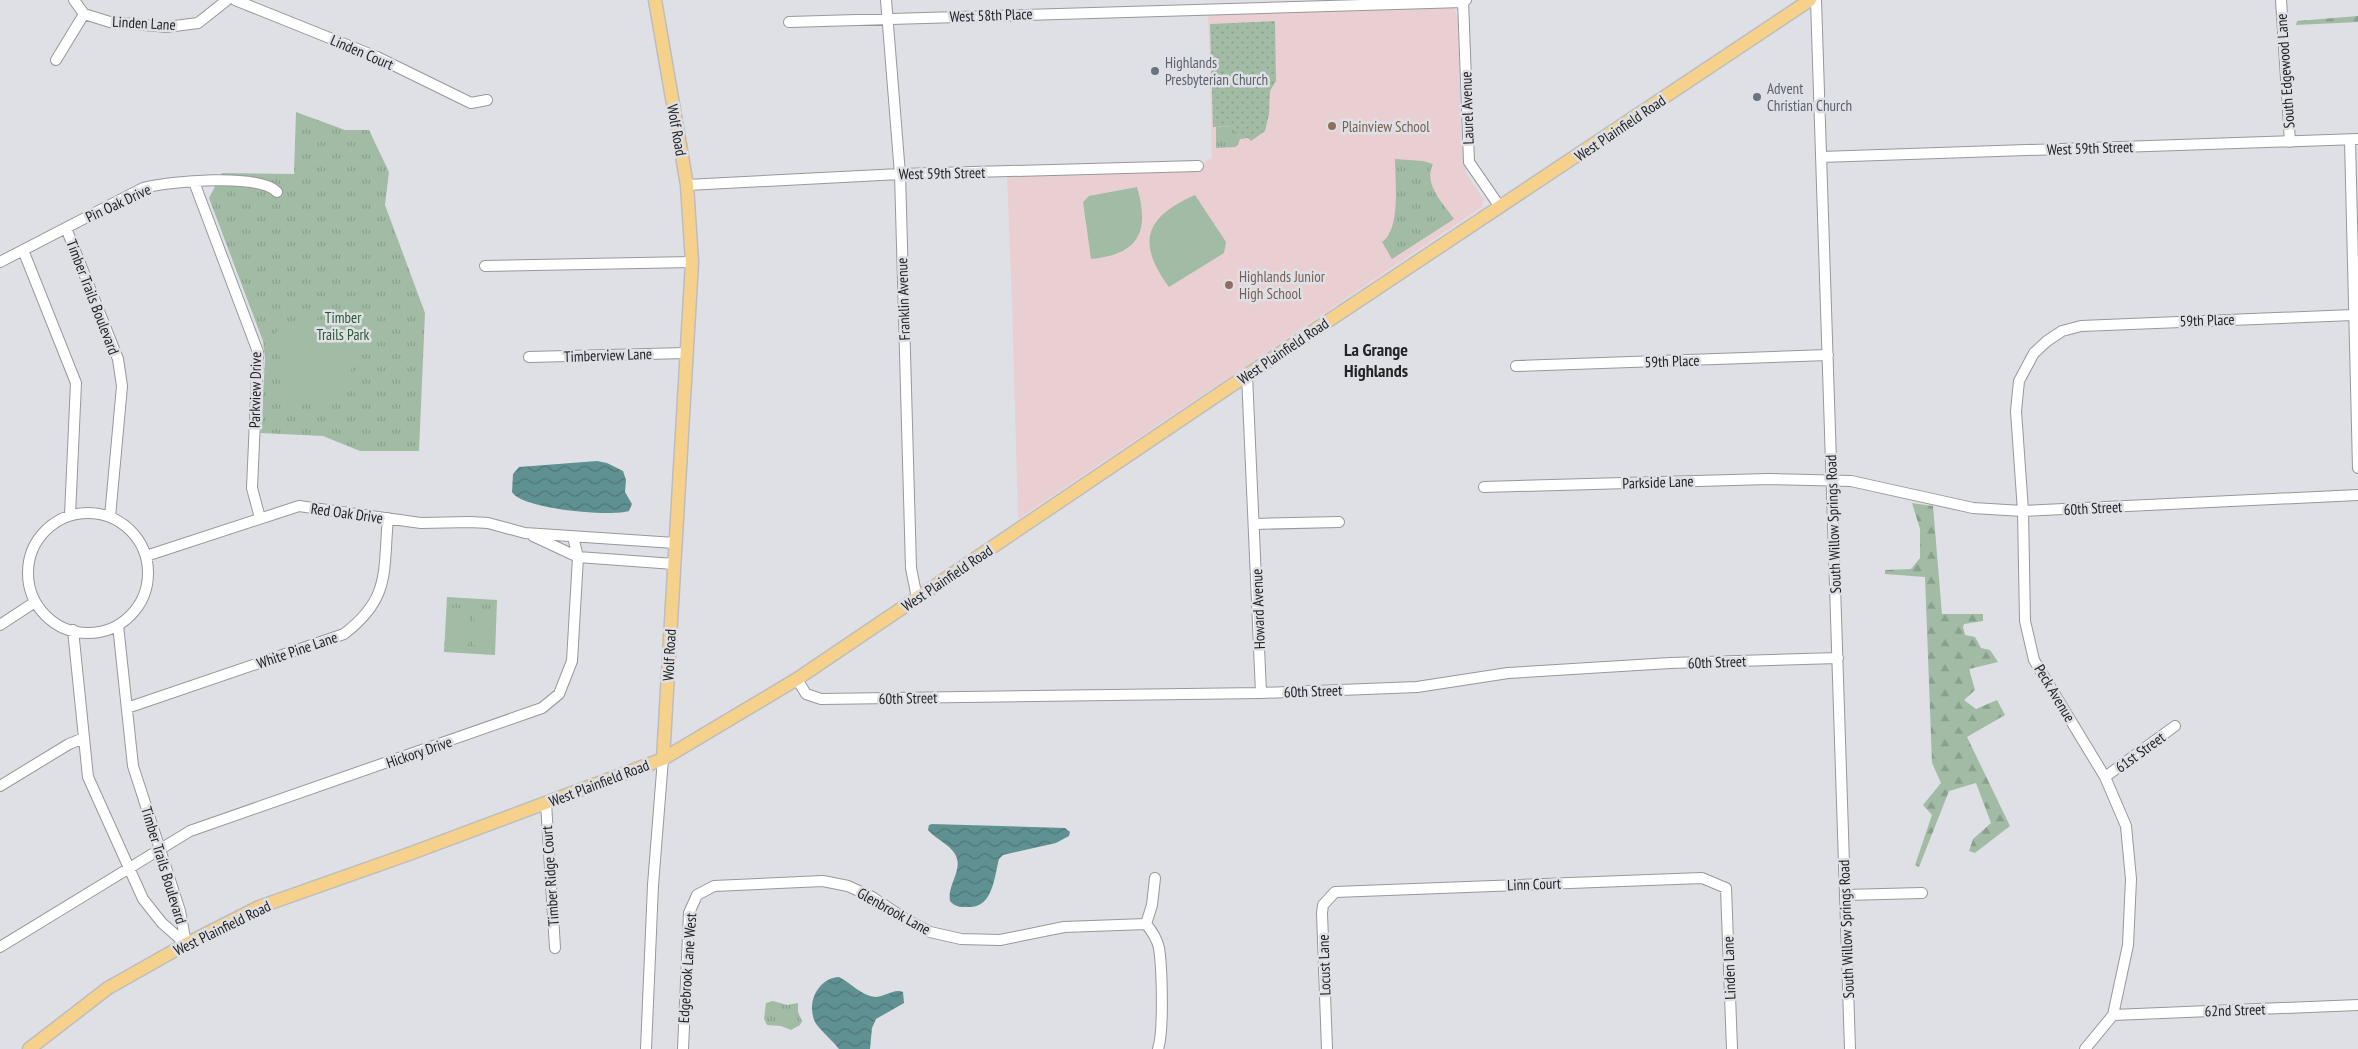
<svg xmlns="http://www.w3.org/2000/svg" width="2358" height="1049" font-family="'PT Sans Narrow',sans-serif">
	<defs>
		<pattern id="grass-dots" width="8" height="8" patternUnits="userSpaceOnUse" patternTransform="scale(1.25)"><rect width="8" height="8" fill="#a1bba5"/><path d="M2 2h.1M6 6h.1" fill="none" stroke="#8aa08e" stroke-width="1.8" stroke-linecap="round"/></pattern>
		<pattern id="forest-firs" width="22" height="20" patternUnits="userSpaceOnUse" patternTransform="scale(1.25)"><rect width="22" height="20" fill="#a1bba5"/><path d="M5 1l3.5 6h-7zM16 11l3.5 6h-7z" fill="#8aa08e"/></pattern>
		<pattern id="park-tufts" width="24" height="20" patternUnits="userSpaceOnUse" patternTransform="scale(1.25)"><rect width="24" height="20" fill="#a1bba5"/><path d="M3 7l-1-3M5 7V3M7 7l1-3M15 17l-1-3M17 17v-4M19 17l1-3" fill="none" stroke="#8aa08e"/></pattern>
		<pattern id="water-waves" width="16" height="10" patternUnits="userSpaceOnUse" patternTransform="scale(1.25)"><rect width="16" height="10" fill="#609192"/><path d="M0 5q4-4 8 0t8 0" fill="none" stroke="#4f7677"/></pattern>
	</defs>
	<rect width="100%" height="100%" fill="#dfe0e5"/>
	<path fill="#eacfd2" d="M1453,6L1458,19L1461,137L1466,173L1484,199L1482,207L1018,519L1012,304L1007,176L1186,171L1212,158L1208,12Z"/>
	<path fill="url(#grass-dots)" d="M1275,21L1276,81L1270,91L1269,114L1265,131L1251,141L1248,138L1240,139L1233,126L1213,127L1210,24Z"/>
	<path fill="url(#forest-firs)" d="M2358,16V22L2296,25L2297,21Z
		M1912,503L1933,506L1942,614H1983V621L1964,624L1963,627L1965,635L1975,637L1981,648L1990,650L1998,662L1969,669L1975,690L1964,700L1976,709L1997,700L2005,715L1967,737L2010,826L1975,853L1969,851L1973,839L1991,823L1976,783L1949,791L1919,867L1915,865L1932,815L1923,805L1941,783L1932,763L1925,577L1885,574V570L1911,569L1920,558V529Z"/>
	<path fill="url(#park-tufts)" d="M296,112L345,130H369L389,172L385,205L425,313L419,451H360L323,436L261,433L265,359L263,341L209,198L222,173L294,174Z
		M1233,126L1240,139L1238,145L1235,147L1216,148V127Z
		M1395,159L1423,161L1433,164C1423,184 1443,203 1454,219L1392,259L1382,242C1401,230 1395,180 1395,159Z
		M447,597L497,600L495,655L444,652Z
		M773,1001L787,1005L798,1003V1012L802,1021L800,1025L791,1030L781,1026L767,1025L764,1019L766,1003Z"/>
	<path fill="#a1bba5" d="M1137,187C1150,232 1139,254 1091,259L1083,202L1089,196Z
		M1195,195L1226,242L1224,253L1169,287C1136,242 1145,217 1195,195Z
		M357,316C362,372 344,399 287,408L276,332L281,324Z
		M453,608L470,609L468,645L451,644Z
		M475,609L492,610L490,646L473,645Z"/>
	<path fill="url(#water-waves)" d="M597,461L607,463L623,471L626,480L625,492L632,504L629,511C611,517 521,509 512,492L513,474L519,467Z
		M932,824L1065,828L1070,832L1069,836L1056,843L1003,855L999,859C994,878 993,908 968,907C960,907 955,907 950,901C947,884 964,870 955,854C949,844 936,839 928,830L929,825Z
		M839,977C851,983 862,996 875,997C885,997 894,988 903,992L904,1003L876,1019L872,1028L870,1049H839C833,1041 818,1028 815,1022C806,1003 818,978 839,977Z"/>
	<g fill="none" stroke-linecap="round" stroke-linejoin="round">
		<defs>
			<path id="minor" d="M74,0L84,14
				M235,0L377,57L471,103L487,100
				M886,0L900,174L911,568L917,598
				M1463,0L1469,162L1500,207
				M1816,0L1850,1049
				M2281,0L2290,142
				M84,14L110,22L167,27L198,23L227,0
				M789,22L1463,2L1466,0
				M56,60L84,14
				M2350,140L2358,468
				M1821,157L2358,139
				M194,182L258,352L252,488L260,518
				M687,185L900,174L1198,166
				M66,228L118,359L122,386L110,517
				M23,250L76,383L70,515
				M0,262L143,188C170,181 258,173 277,192
				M485,266L692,262
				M529,357L686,353
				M1516,366L1828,355
				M1247,375L1261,693
				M1484,487L1768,479L1851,481L1973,508L2023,511L2358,495
				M28 573a60 60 0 1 1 120 0a60 60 0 1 1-120 0Z
				M1254,524L1339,522
				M533,536L578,557L674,564
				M146,556L299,506L421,523L470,522L488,523L525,533L675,543
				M0,625L35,602
				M118,625L133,766L180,911L186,944
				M73,630L88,777L143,899L162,923L186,944
				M797,679L806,694L821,699L1261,693L1417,687L1508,673L1670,663L1838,658
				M127,708L344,634C391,598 383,572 388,518
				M2105,777L2175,726
				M0,786L69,744L84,738
				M546,803L555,948
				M1845,895L1922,893
				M1146,924C1152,931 1157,939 1159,948C1162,968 1164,1031 1158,1049
				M1146,924L1152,905L1155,878
				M0,947L190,831L542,708L559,694L572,661L578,557L573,537
				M2113,1015L2358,1005
				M646,1049L653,885L663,759
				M683,1049L689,913L697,895L714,886L823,881L848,886L872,897L907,920L930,932L961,939L1000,940L1064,927L1146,924
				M1327,1049L1322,913L1323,905L1335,892L1702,878L1726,888L1732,1049
				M2085,1049L2113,1015L2128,945L2131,879L2126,826L2105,777L2034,660L2025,621L2023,511L2016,411L2019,381L2034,353L2047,341L2062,331L2081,326L2353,315"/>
			<path id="major" d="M655,0L687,185L692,262L663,759
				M29,1049L108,988L186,944L259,907L409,854L663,759L797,679L1247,375L1810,0"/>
		</defs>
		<use href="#minor" stroke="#97989c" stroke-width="12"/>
		<use href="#major" stroke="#bdbdbe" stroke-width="15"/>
		<use href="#minor" stroke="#fff" stroke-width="10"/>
		<use href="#major" stroke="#f5d18c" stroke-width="12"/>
	</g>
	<g fill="#6b7280" stroke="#dfe0e5" stroke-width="2">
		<circle cx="1155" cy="71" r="5"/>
		<circle cx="1757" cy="97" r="5"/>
	</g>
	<g fill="#8d6e63" stroke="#dfe0e5" stroke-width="2">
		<circle cx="1332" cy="126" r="5"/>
		<circle cx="1229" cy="285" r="5"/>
	</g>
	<g text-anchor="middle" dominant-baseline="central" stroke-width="5" stroke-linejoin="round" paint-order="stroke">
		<g font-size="15" fill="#232325" stroke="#dfe0e5">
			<text transform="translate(991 15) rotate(-2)">West 58th Place</text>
			<text transform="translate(144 23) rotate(3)">Linden Lane</text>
			<text transform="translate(362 52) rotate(23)">Linden Court</text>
			<text transform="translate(2285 71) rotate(-94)">South Edgewood Lane</text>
			<text transform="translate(1467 108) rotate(-92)">Laurel Avenue</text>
			<text transform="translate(1620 128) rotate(-34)">West Plainfield Road</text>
			<text transform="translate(677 130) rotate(80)">Wolf Road</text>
			<text transform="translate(2090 148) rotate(-2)">West 59th Street</text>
			<text transform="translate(942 173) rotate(-1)">West 59th Street</text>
			<text transform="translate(118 203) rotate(-25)">Pin Oak Drive</text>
			<text transform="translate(93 297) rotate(69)">Timber Trails Boulevard</text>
			<text transform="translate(903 299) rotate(-92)">Franklin Avenue</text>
			<text transform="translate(2207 320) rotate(-2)">59th Place</text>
			<text transform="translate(1283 351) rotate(-34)">West Plainfield Road</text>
			<text transform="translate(608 355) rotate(-2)">Timberview Lane</text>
			<text transform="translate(1672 361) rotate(-2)">59th Place</text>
			<text transform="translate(255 390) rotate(-89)">Parkview Drive</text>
			<text transform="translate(1658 482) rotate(-2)">Parkside Lane</text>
			<text transform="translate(2093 508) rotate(-3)">60th Street</text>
			<text transform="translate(347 513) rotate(8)">Red Oak Drive</text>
			<text transform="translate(1833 524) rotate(-92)">South Willow Springs Road</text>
			<text transform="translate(947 578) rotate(-34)">West Plainfield Road</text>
			<text transform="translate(1258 609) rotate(-92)">Howard Avenue</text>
			<text transform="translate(297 650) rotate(-19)">White Pine Lane</text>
			<text transform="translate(669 655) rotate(-87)">Wolf Road</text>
			<text transform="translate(1717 662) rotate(-2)">60th Street</text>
			<text transform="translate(1313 691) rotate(-2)">60th Street</text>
			<text transform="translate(2055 693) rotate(59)">Peck Avenue</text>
			<text transform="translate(908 698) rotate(-1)">60th Street</text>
			<text transform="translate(419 752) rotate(-19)">Hickory Drive</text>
			<text transform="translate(2140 752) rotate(-36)">61st Street</text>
			<text transform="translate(599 783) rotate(-21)">West Plainfield Road</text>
			<text transform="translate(164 865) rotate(73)">Timber Trails Boulevard</text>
			<text transform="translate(550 876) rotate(-94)">Timber Ridge Court</text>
			<text transform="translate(1534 884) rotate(-2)">Linn Court</text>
			<text transform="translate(894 911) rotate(29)">Glenbrook Lane</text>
			<text transform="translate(222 928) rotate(-26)">West Plainfield Road</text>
			<text transform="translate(1846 929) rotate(-92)">South Willow Springs Road</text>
			<text transform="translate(1324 965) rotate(-92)">Locust Lane</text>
			<text transform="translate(687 968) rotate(-86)">Edgebrook Lane West</text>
			<text transform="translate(1729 968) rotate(-92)">Linden Lane</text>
			<text transform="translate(2235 1010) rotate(-2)">62nd Street</text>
		</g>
		<g font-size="15" fill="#5b616d" stroke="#dfe0e5" text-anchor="start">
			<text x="1165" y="62">Highlands<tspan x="1165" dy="17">Presbyterian Church</tspan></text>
			<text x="1767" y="88">Advent<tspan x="1767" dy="17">Christian Church</tspan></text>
		</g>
		<g font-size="15" fill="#785e54" stroke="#dfe0e5" text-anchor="start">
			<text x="1342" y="126">Plainview School</text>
			<text x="1239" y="276">Highlands Junior<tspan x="1239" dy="17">High School</tspan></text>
		</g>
		<g font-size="15" fill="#275934" stroke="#dfe0e5">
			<text x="343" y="317">Timber<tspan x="343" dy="17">Trails Park</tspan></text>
		</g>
		<g font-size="18" font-weight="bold" fill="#232325" stroke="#dfe0e5">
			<text x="1376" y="349">La Grange<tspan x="1376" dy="21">Highlands</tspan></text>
		</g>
	</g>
</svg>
